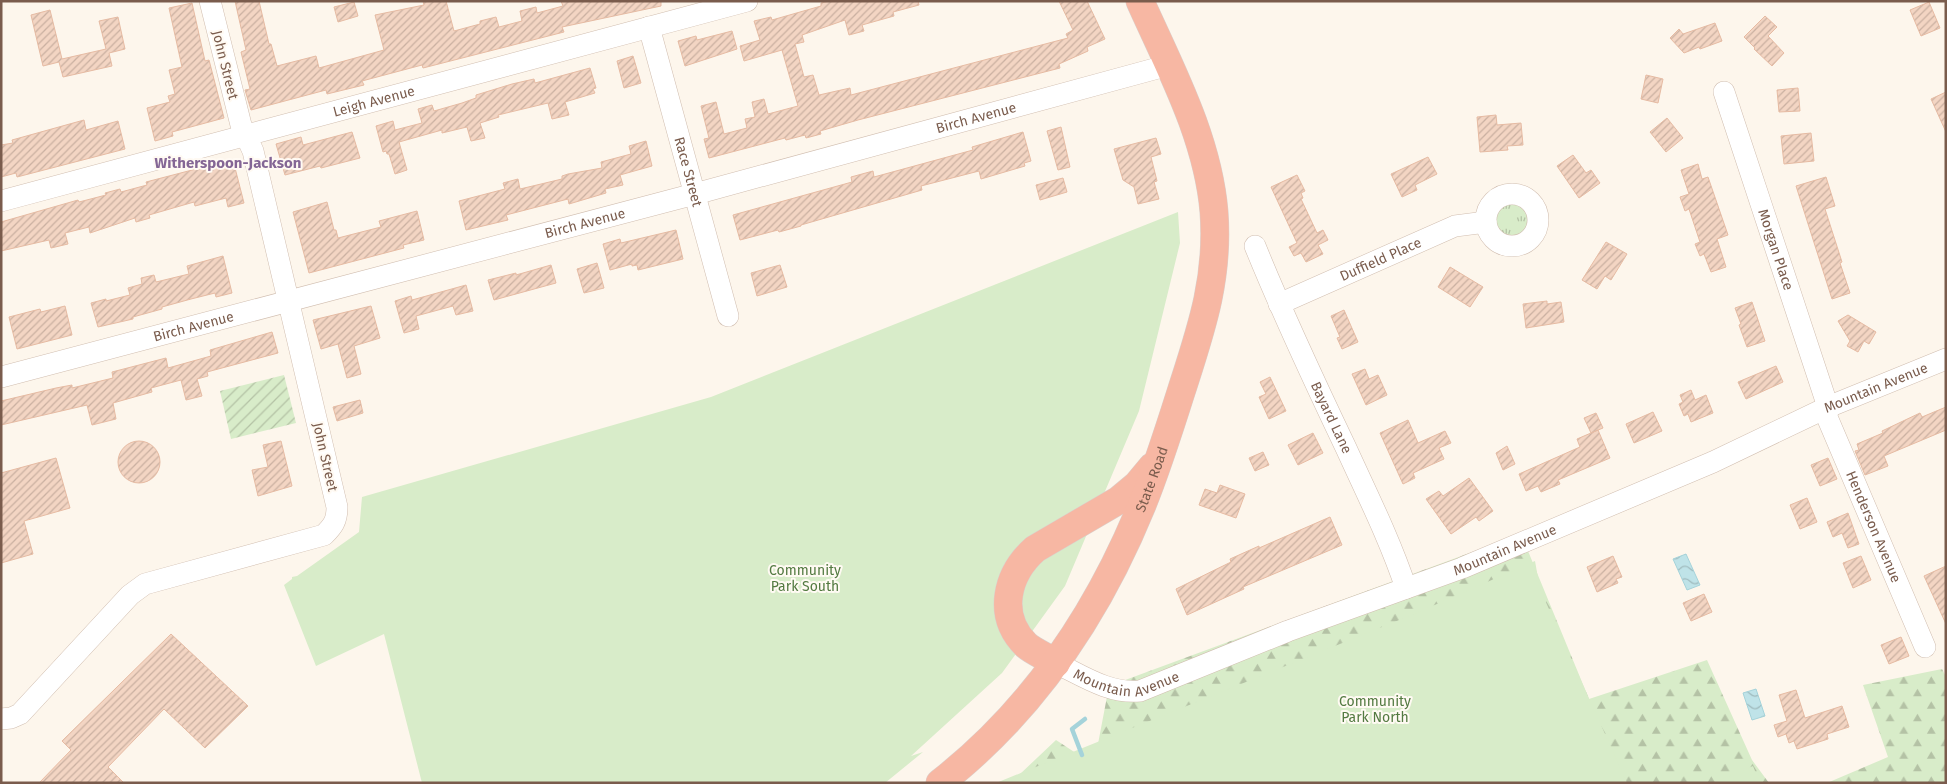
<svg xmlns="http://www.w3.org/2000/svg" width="1947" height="784" font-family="'Fira Sans',sans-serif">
	<defs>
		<pattern id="grass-tufts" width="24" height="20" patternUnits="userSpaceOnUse" patternTransform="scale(1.25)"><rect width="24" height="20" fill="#d8ecc9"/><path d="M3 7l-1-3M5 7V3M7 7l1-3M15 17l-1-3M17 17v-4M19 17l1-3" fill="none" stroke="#b4c2a5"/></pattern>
		<pattern id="forest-firs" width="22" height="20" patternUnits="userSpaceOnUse" patternTransform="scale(1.25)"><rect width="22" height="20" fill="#d8ecc9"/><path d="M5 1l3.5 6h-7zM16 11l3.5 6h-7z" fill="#b4c2a5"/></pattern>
		<pattern id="garden-furrows" width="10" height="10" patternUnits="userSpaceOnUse" patternTransform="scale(1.25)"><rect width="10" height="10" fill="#d8ecc9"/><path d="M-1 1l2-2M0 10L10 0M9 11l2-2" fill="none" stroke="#b4c2a5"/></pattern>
		<pattern id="water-waves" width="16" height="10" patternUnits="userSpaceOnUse" patternTransform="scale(1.25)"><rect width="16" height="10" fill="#bfe3e8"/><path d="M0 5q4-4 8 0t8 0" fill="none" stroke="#a0bbbe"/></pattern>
		<pattern id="building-hatch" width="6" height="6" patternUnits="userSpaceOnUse" patternTransform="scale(1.25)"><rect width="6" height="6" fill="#f3d5c3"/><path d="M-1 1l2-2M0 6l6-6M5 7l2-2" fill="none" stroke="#cab0a1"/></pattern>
	</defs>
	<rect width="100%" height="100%" fill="#fdf6ec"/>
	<path fill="url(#grass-tufts)" d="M1496 220a17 17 0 1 1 34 0a17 17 0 1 1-34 0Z"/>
	<path fill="url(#forest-firs)" d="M1521,534L1589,699L1707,660L1752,760L1769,783H1020L1019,775L1056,740L1094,765L1109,686Z
		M1942,669L1946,677V783H1827L1888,757L1863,685Z"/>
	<path fill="#d8ecc9" d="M1178,212L1180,243L1139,411L1065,586L1002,673L911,756L923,752L885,783H422L384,634L316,666L284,585L292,579V577L297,576L359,532L362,497L711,397Z
		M1535,561L1540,589L1627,783H996L1414,614Z
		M1753,766L1760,783H1713Z"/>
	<path fill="url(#garden-furrows)" d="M284,375L296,423L231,439L220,391Z"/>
	<path fill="url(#water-waves)" stroke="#a5d3da" d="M1686,554L1700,585L1687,590L1673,559Z
		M1756,689L1765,716L1752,720L1743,693Z"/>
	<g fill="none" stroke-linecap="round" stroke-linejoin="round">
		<path stroke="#a5d3da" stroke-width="4.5" d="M1082,755L1072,729L1085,719"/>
	</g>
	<path fill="url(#building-hatch)" stroke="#e6bba3" d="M235,1H259L269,44H271L277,66L316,56L319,68L384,50L375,15L424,5L423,1H446L454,31L480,24V21L496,17L499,27L522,21L520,11L536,7L537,13L563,6L561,1H661V6L562,27L564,32L423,68L422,65L362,81L364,85L327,94L326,90L251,110L245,90L250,89L241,52L246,50Z
		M829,1H918L919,5L893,12L894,16L862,25L864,31L849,35L845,20L802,35L804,42L795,44L804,77L813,75L819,95L850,88L851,95L1068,38L1066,34L1073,30L1059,1H1087L1105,39L1087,47L1088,51L1059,64L1060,68L858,120L820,131L821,134L806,138L805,135L786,140L785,138L709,158L704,139L709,138L701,106L716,102L724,134L747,128L745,119L755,117L752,102L764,99L768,114L798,106L782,50L744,61L740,46L760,40L754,21L771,17L772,20L821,6V3Z
		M354,2L358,16L338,22L334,7Z
		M1929,2L1940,28L1921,36L1910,10Z
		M192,3L205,61L209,60L224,118L172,132L173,136L155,141L147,108L170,102L168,96L175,94L169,70L182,67L169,8Z
		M50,10L62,59L106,49L99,21L118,17L125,49L109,53L112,66L63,77L59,62L43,66L31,15Z
		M1765,16L1777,27L1768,36L1784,53L1772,66L1754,49L1755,48L1744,37Z
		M1715,23L1722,41L1700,49L1699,47L1684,53L1670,38L1679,29L1683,34Z
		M732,31L737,49L685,66L678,41L696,36L697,40Z
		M633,56L641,83L624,88L617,61Z
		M590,68L596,88L593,89L595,93L565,102L569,115L552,119L548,103L498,115L499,117L480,123L485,138L471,141L467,127L442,133V130L399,142L407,170L395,174L389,154H387L386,151L383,152L376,126L393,121L395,130L422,123L418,109L432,105L434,111L462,103L476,98V95L512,84L534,79L535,83Z
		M1646,75L1663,79L1658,103L1641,99Z
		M1798,88L1800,111L1779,112L1777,90Z
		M1946,92V132L1931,99Z
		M1496,115L1497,125L1521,123L1523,145L1507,146L1508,150L1480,152L1477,117Z
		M1667,118L1683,138L1666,152L1650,132Z
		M84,120L86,130L118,121L125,149L17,177L16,173L1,177V145L13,143L12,140Z
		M1061,127L1070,167L1058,170L1047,131Z
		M352,132L360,158L321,168L320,166L285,175L276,144L301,137L303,145Z
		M1023,132L1031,161L1024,163L1025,166L981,179L979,171L921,186L922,190L801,225V226L779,232L778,230L740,240L733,215L852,182L851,177L873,171L874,177L973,150L972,147Z
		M1811,133L1814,161L1784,164L1781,136Z
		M1156,138L1161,154L1151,157L1157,181L1154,182L1159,199L1138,204L1134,187L1123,180L1114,149Z
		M646,141L652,166L620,175L623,185L605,189L606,193L569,204L568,199L506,215L508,220L466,230L459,201L505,189L503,183L518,179L520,189L562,179V176L568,174L602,168L601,162L631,154L629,146Z
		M1573,155L1586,173L1591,170L1600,183L1579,198L1557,166Z
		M1428,157L1437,174L1415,185L1417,190L1402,197L1391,174Z
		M219,163L221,168L234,164L244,203L228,207L226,198L195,206L194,202L149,215L150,218L136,222L135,218L90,233L89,227L65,233L68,244L51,248L49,240L1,251V222L78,200L79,202L106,195L105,193L120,189L121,192L147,185L146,182Z
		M1698,164L1702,179L1708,177L1728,235L1717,239L1726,267L1711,272L1704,254L1700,256L1695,244L1700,242L1689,209L1685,211L1680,197L1689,194L1681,170Z
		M1297,175L1305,191L1301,193L1303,198L1301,199L1317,233L1323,230L1328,240L1318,245L1323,254L1306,262L1301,253L1294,256L1289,247L1297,243L1271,187Z
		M1826,177L1835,206L1825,209L1842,262L1840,263L1850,293L1832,299L1796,186Z
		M1063,178L1067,192L1040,200L1036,185Z
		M327,202L334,230H336L338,238L381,227L379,221L417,211L424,240L403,245L404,248L309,273L293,212Z
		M676,230L683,259L638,270L637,265L632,266V264L610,270L603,244L620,239L621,243Z
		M1606,242L1627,254L1611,280L1605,276L1597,289L1582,280Z
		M223,256L232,293L216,297L215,293L191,299L162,307V309L133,317V319L98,327L91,303L106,299V301L130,295L128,288L142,284L141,278L154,275L156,282L189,274L187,266Z
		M597,263L604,288L584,293L577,269Z
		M551,265L556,283L494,300L488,280L516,273V275Z
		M780,265L787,287L757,296L751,273Z
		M1450,267L1483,287L1470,307L1438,287Z
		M466,285L473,311L456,315L453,306L416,316L419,329L404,333L395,301L411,296L412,300Z
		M1547,301V304L1561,302L1564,322L1526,328L1523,304Z
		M1752,302L1765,341L1747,347L1739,325L1741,324L1735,308Z
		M65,306L72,335L17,349L9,317L40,309L41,312Z
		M371,306L380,338L354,346L361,374L347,378L338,344L321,349L313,320Z
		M1344,310L1358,342L1342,349L1337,338L1340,337L1331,316Z
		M1848,315L1876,332L1869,344L1864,341L1858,352L1847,346L1850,341L1838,321Z
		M272,332L278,353L207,372L208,376L197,379L202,396L186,400L181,380L151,388L152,392L113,403L116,419L92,425L87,405L1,425V401L56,388L72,385V388L113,378L112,372L166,358L168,368L211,356L210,350Z
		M1776,366L1783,382L1746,399L1738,382Z
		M1365,369L1369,379L1378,375L1387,395L1366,405L1352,374Z
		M1270,377L1286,411L1269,419L1259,397L1266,394L1260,382Z
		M1691,390L1695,400L1706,395L1713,413L1691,422L1688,414L1684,416L1679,404L1683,402L1680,395Z
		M360,400L363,413L337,421L333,407Z
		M1946,407V430L1884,456L1888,466L1865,475L1855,451L1859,450L1857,444L1883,433L1882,431L1920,413L1922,417Z
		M1653,412L1662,431L1634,443L1626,424Z
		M1596,413L1603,428L1591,433L1584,418Z
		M1408,420L1418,443L1445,431L1451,443L1439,448L1444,459L1413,473L1415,478L1403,484L1380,433Z
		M1598,430L1610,458L1558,480L1560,484L1541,492L1538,486L1526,491L1519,474L1580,447L1577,439Z
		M1313,433L1323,453L1298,465L1288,445Z
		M118 462a21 21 0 1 1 42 0a21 21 0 1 1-42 0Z
		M281,441L292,486L258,496L252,470L268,467L263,445Z
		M1507,446L1515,464L1503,470L1496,453Z
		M1263,452L1269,465L1255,471L1249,458Z
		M56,458L70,508L24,521L33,554L1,563V473Z
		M1828,458L1837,479L1820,486L1811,465Z
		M1469,478L1493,511L1479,521L1476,517L1451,534L1426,499L1439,491L1443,496Z
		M1220,485L1245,494L1236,518L1199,505L1205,489L1217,493Z
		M1807,498L1817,522L1800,529L1790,505Z
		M1848,513L1859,544L1848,548L1842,533L1833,537L1827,522Z
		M1330,517L1342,545L1243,587L1244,589L1187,615L1176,589L1231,562L1230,559L1259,546V548Z
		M1613,556L1622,577L1616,579L1618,583L1597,592L1587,567Z
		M1861,556L1871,580L1853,588L1843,563Z
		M1946,566V624L1924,576Z
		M1704,594L1712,612L1691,621L1683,603Z
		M171,634L248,706L205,748L164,709L108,767L124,783H39L71,750L62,741Z
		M1901,637L1909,656L1889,664L1881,645Z
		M1796,690L1805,718L1842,706L1849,727L1827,734L1828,739L1797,749L1794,741L1789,743L1786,734L1778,737L1774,725L1787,721L1779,695Z"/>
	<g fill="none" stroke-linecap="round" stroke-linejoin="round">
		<defs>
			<g id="minor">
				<path id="s1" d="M649,27L728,316"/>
				<path id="s2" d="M1724,92L1828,407L1827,417L1925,647"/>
				<circle cx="1512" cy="220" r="26"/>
				<path id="s3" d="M1,201L747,1"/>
				<path id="s4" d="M1255,246C1283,315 1314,381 1346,448C1367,494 1390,540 1406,588"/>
				<path id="s5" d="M1279,304L1455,226L1486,222"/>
				<path id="s6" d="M1,377L706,191L1169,65"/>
				<path id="s7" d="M1056,663C1083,676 1109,694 1140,691L1288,631L1462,568L1713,462L1828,407L1946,359"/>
				<path d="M1,719L11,718L20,714L130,595L145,584L324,535C333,526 337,521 337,507L253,151L241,125L210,1"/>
			</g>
			<g id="highway">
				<path d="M1056,663C1047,657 1034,652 1026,645C996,615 1007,574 1035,549L1119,500L1137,485L1152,467"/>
				<path id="s8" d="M940,783C1032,711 1098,613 1142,505C1157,468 1169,430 1181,392C1201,330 1219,279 1214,212C1208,138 1170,68 1140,1"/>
			</g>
		</defs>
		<use href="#minor" stroke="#d1beb0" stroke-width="22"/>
		<use href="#highway" stroke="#dad1cd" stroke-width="29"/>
		<use href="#minor" stroke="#fff" stroke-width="21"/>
		<use href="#highway" stroke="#f7b7a3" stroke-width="28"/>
	</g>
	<g text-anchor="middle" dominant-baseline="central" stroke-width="4" stroke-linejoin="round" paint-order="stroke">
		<g font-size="14" fill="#7a5c4d" stroke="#fffaf3">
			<text transform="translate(225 65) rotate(76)">John Street</text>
			<text stroke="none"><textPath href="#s3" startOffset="386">Leigh Avenue</textPath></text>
			<text stroke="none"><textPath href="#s6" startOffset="1009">Birch Avenue</textPath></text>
			<text stroke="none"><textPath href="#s1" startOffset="150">Race Street</textPath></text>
			<text stroke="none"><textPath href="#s6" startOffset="604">Birch Avenue</textPath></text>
			<text stroke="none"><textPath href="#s2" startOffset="166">Morgan Place</textPath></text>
			<text stroke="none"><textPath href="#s5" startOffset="111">Duffield Place</textPath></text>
			<text stroke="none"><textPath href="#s6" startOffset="199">Birch Avenue</textPath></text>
			<text stroke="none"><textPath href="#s7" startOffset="886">Mountain Avenue</textPath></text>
			<text stroke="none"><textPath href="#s4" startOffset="188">Bayard Lane</textPath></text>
			<text transform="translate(325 457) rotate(77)">John Street</text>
			<text stroke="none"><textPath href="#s8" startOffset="375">State Road</textPath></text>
			<text stroke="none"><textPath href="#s2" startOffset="461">Henderson Avenue</textPath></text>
			<text stroke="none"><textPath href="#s7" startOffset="481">Mountain Avenue</textPath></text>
			<text stroke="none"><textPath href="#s7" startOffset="76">Mountain Avenue</textPath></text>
		</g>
		<g font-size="14" fill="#537a41" stroke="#fffaf3">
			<text x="805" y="570">Community<tspan x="805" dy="16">Park South</tspan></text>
			<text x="1375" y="701">Community<tspan x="1375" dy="16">Park North</tspan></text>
		</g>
		<g font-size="15" font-weight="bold" fill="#846695" stroke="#fffaf3">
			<text x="228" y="163">Witherspoon-Jackson</text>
		</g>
	</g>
	<rect width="1947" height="784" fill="none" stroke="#7a5c4d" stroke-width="5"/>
</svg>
